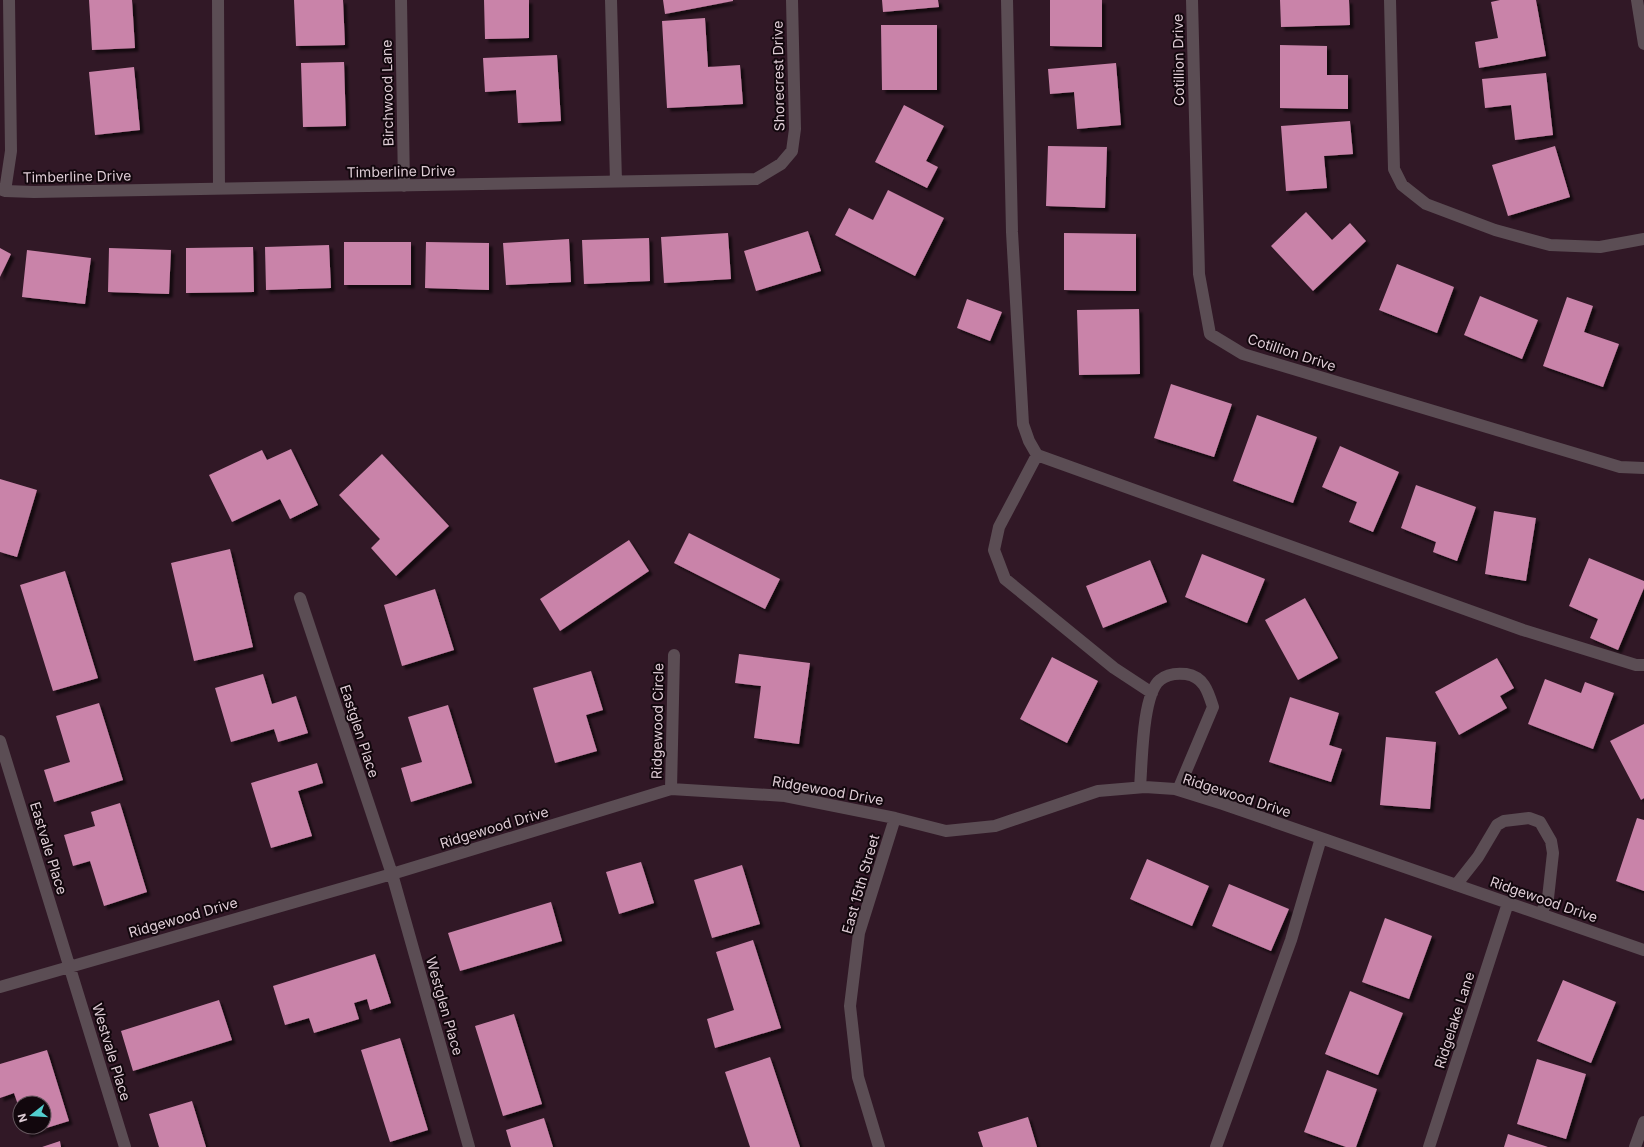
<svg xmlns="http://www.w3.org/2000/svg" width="1644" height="1147" font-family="Inter,sans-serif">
	<defs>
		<filter id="shadow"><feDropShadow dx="3.5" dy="3.5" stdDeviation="1" flood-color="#0009"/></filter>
	</defs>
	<rect width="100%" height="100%" fill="#311826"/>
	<path fill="#c983a9" filter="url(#shadow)" d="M89,0H132L135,48L92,50Z
		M294,0H343L345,45L296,46Z
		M484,0H529V38L485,39Z
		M663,0H733V1L665,14Z
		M882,0H938L939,7L883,12Z
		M1050,0H1102V47L1050,46Z
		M1280,0H1349L1350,25L1281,27Z
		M1500,0H1536L1546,56L1479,68L1475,42L1498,38L1491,2Z
		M705,18L708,67L740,65L743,104L667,108L662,21Z
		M881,25H937V90H882Z
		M1280,45L1327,46V75H1348V109L1280,108Z
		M557,55L561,121L518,123L516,90L485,92L483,58Z
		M344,62L346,126L303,127L301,63Z
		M1116,63L1121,125L1077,129L1074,92L1050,94L1048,69Z
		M134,67L140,130L95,135L89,72Z
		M1546,73L1553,135L1515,140L1511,105L1485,108L1482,79Z
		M904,105L944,126L926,161L938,167L927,188L875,162Z
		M1350,121L1353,154L1324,156L1327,188L1286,191L1281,126Z
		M1048,146L1107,147L1105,208L1046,206Z
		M1555,146L1570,197L1508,216L1492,165Z
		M888,190L944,218L915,276L835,235L849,208L873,220Z
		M1306,212L1332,240L1350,223L1366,241L1313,291L1271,246Z
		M808,231L821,271L756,291L744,251Z
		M728,233L731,279L664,283L661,237Z
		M1064,233L1136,234V291L1064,290Z
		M649,238L650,281L584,284L582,240Z
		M569,239L571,282L506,285L503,243Z
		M344,242H411V285H344Z
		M426,242L489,243V290L425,288Z
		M329,245L331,288L266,290L265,247Z
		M253,247L254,292L186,293V248Z
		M0,248L11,254L0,277Z
		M109,248L171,250L169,294L108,292Z
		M27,250L91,258L85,304L22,297Z
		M1397,264L1454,287L1437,333L1379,310Z
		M1480,296L1538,320L1522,359L1464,335Z
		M1567,297L1593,306L1584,332L1619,344L1603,387L1543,366Z
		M967,299L1002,312L990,341L957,328Z
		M1139,309L1140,374L1079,375L1077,310Z
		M1171,384L1232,404L1214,457L1154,438Z
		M1257,415L1317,437L1293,503L1233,481Z
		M1340,446L1399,472L1373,532L1349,522L1357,502L1322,487Z
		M291,449L318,505L290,519L280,499L232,522L209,475L262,450L267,460Z
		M382,454L449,526L396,576L371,548L380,539L339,495Z
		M0,479L37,490L17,557L0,552Z
		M1416,485L1476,507L1457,561L1433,552L1436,542L1401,528Z
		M1494,511L1536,518L1526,581L1485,574Z
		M689,533L780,579L765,609L674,563Z
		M629,540L649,571L560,631L540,599Z
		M230,549L253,647L194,661L171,563Z
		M1202,554L1265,579L1247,623L1185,597Z
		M1589,558L1644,581V588L1618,650L1590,638L1598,619L1569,606Z
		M1150,560L1167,602L1103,628L1086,586Z
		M65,571L98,678L53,691L20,585Z
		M435,589L454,650L402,666L384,605Z
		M1305,598L1338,658L1298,680L1265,620Z
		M739,654L810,663L799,744L754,738L761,686L735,683Z
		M1052,657L1098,681L1067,743L1020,719Z
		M1497,658L1514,688L1500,696L1507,708L1459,735L1435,692Z
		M591,671L603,710L586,715L597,751L555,763L533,688Z
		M263,674L272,704L296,696L308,733L278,742L274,729L231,742L215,688Z
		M1545,679L1581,693L1585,682L1614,693L1593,749L1528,724Z
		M1290,697L1339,713L1329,745L1342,749L1331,782L1269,762Z
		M99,703L123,780L54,802L44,770L70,762L56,716Z
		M448,705L472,783L411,802L401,768L422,762L408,717Z
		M1644,724V798L1641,800L1610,741Z
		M1386,737L1436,742L1430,809L1380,805Z
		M317,763L323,783L298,791L312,836L271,848L251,783Z
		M120,803L147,892L104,906L90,861L73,866L64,835L95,826L91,812Z
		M1637,818L1644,820V891L1616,881Z
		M1147,859L1209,886L1192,926L1130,899Z
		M641,862L654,903L619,914L606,872Z
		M742,865L760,924L712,938L694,880Z
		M1229,884L1289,909L1271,951L1212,926Z
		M551,902L562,941L460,971L448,933Z
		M1385,918L1432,936L1409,999L1362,982Z
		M753,940L781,1028L715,1048L707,1019L734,1010L716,952Z
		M375,954L391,1003L370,1010L367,999L354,1003L359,1019L314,1033L309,1018L285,1025L273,986Z
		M1563,980L1616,1002L1591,1063L1537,1041Z
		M1350,991L1403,1013L1378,1075L1325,1054Z
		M219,1000L232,1040L133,1071L121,1031Z
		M514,1014L542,1104L503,1116L475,1026Z
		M400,1038L428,1130L390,1142L361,1050Z
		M47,1050L69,1121L27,1134L25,1127H44V1103H20V1111L14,1093L0,1098V1064Z
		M770,1057L800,1147H750L725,1072Z
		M1537,1059L1586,1074L1566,1139L1517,1124Z
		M1327,1070L1377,1089L1356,1147H1346L1304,1132Z
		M192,1101L206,1147H159L149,1114Z
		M1028,1117L1037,1147H983L978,1132Z
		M544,1118L553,1147H511L506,1130Z
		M1508,1134L1548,1147H1504Z
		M60,1141L61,1147H42Z"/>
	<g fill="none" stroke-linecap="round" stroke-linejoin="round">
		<path stroke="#5b4d54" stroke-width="12" d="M218,0L219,189
			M401,0L404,186
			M611,0L616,181
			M1007,0L1012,232L1023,424L1029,441L1037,455L1523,630L1636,665H1644
			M1192,0L1199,274L1210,334L1243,354L1620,467L1644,468
			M1390,0L1394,169L1402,185L1426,204L1495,230L1550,245L1600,247L1644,239
			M1637,0L1644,44
			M0,189L5,191L34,192L756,179L781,164L792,151L795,129L792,0
			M5,191L11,151L9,0
			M1037,455L999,527L994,550L1005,579L1114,668L1152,693
			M300,598L392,874L469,1147
			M0,741L125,1147
			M1140,787C1142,765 1142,694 1160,680C1167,674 1177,673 1186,674C1204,677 1208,691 1213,707L1178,790
			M671,789L674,655
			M1456,885L1478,857L1497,825L1504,821L1529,818L1540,822L1551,841L1553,853L1548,898L1541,914
			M0,987L392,874L671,789L785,796L895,818L946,831L995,826L1098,791L1145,787L1175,789L1223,804L1644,950
			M879,1147L858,1077L850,1006L859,933L895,818
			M1216,1147L1291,940L1321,838
			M1429,1147L1508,903
			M1635,1147L1644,1122"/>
	</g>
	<g text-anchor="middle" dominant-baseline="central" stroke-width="4" stroke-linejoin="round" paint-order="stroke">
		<g font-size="14" fill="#deccd5" stroke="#12070d">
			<text transform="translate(1178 60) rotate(-91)">Cotillion Drive</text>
			<text transform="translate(778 76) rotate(-91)">Shorecrest Drive</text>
			<text transform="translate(387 93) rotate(-91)">Birchwood Lane</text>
			<text transform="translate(401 171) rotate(-1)">Timberline Drive</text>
			<text transform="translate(77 176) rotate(-1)">Timberline Drive</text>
			<text transform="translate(1292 352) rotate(18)">Cotillion Drive</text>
			<text transform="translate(657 721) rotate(-89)">Ridgewood Circle</text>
			<text transform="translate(360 731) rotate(72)">Eastglen Place</text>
			<text transform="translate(828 790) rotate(10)">Ridgewood Drive</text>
			<text transform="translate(1237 795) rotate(18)">Ridgewood Drive</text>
			<text transform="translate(494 827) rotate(-17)">Ridgewood Drive</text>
			<text transform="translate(49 848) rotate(73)">Eastvale Place</text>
			<text transform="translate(860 884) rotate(-74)">East 15th Street</text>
			<text transform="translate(1544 899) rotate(19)">Ridgewood Drive</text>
			<text transform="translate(183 917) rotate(-16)">Ridgewood Drive</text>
			<text transform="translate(445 1006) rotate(74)">Westglen Place</text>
			<text transform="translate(1454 1020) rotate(-72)">Ridgelake Lane</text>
			<text transform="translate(112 1052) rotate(73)">Westvale Place</text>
		</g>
	</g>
	<g transform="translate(32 1115) rotate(253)"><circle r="19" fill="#12070d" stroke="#64565d"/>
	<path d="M0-3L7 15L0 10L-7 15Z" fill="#52cdce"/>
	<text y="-6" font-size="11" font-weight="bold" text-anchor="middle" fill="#deccd5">N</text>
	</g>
</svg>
